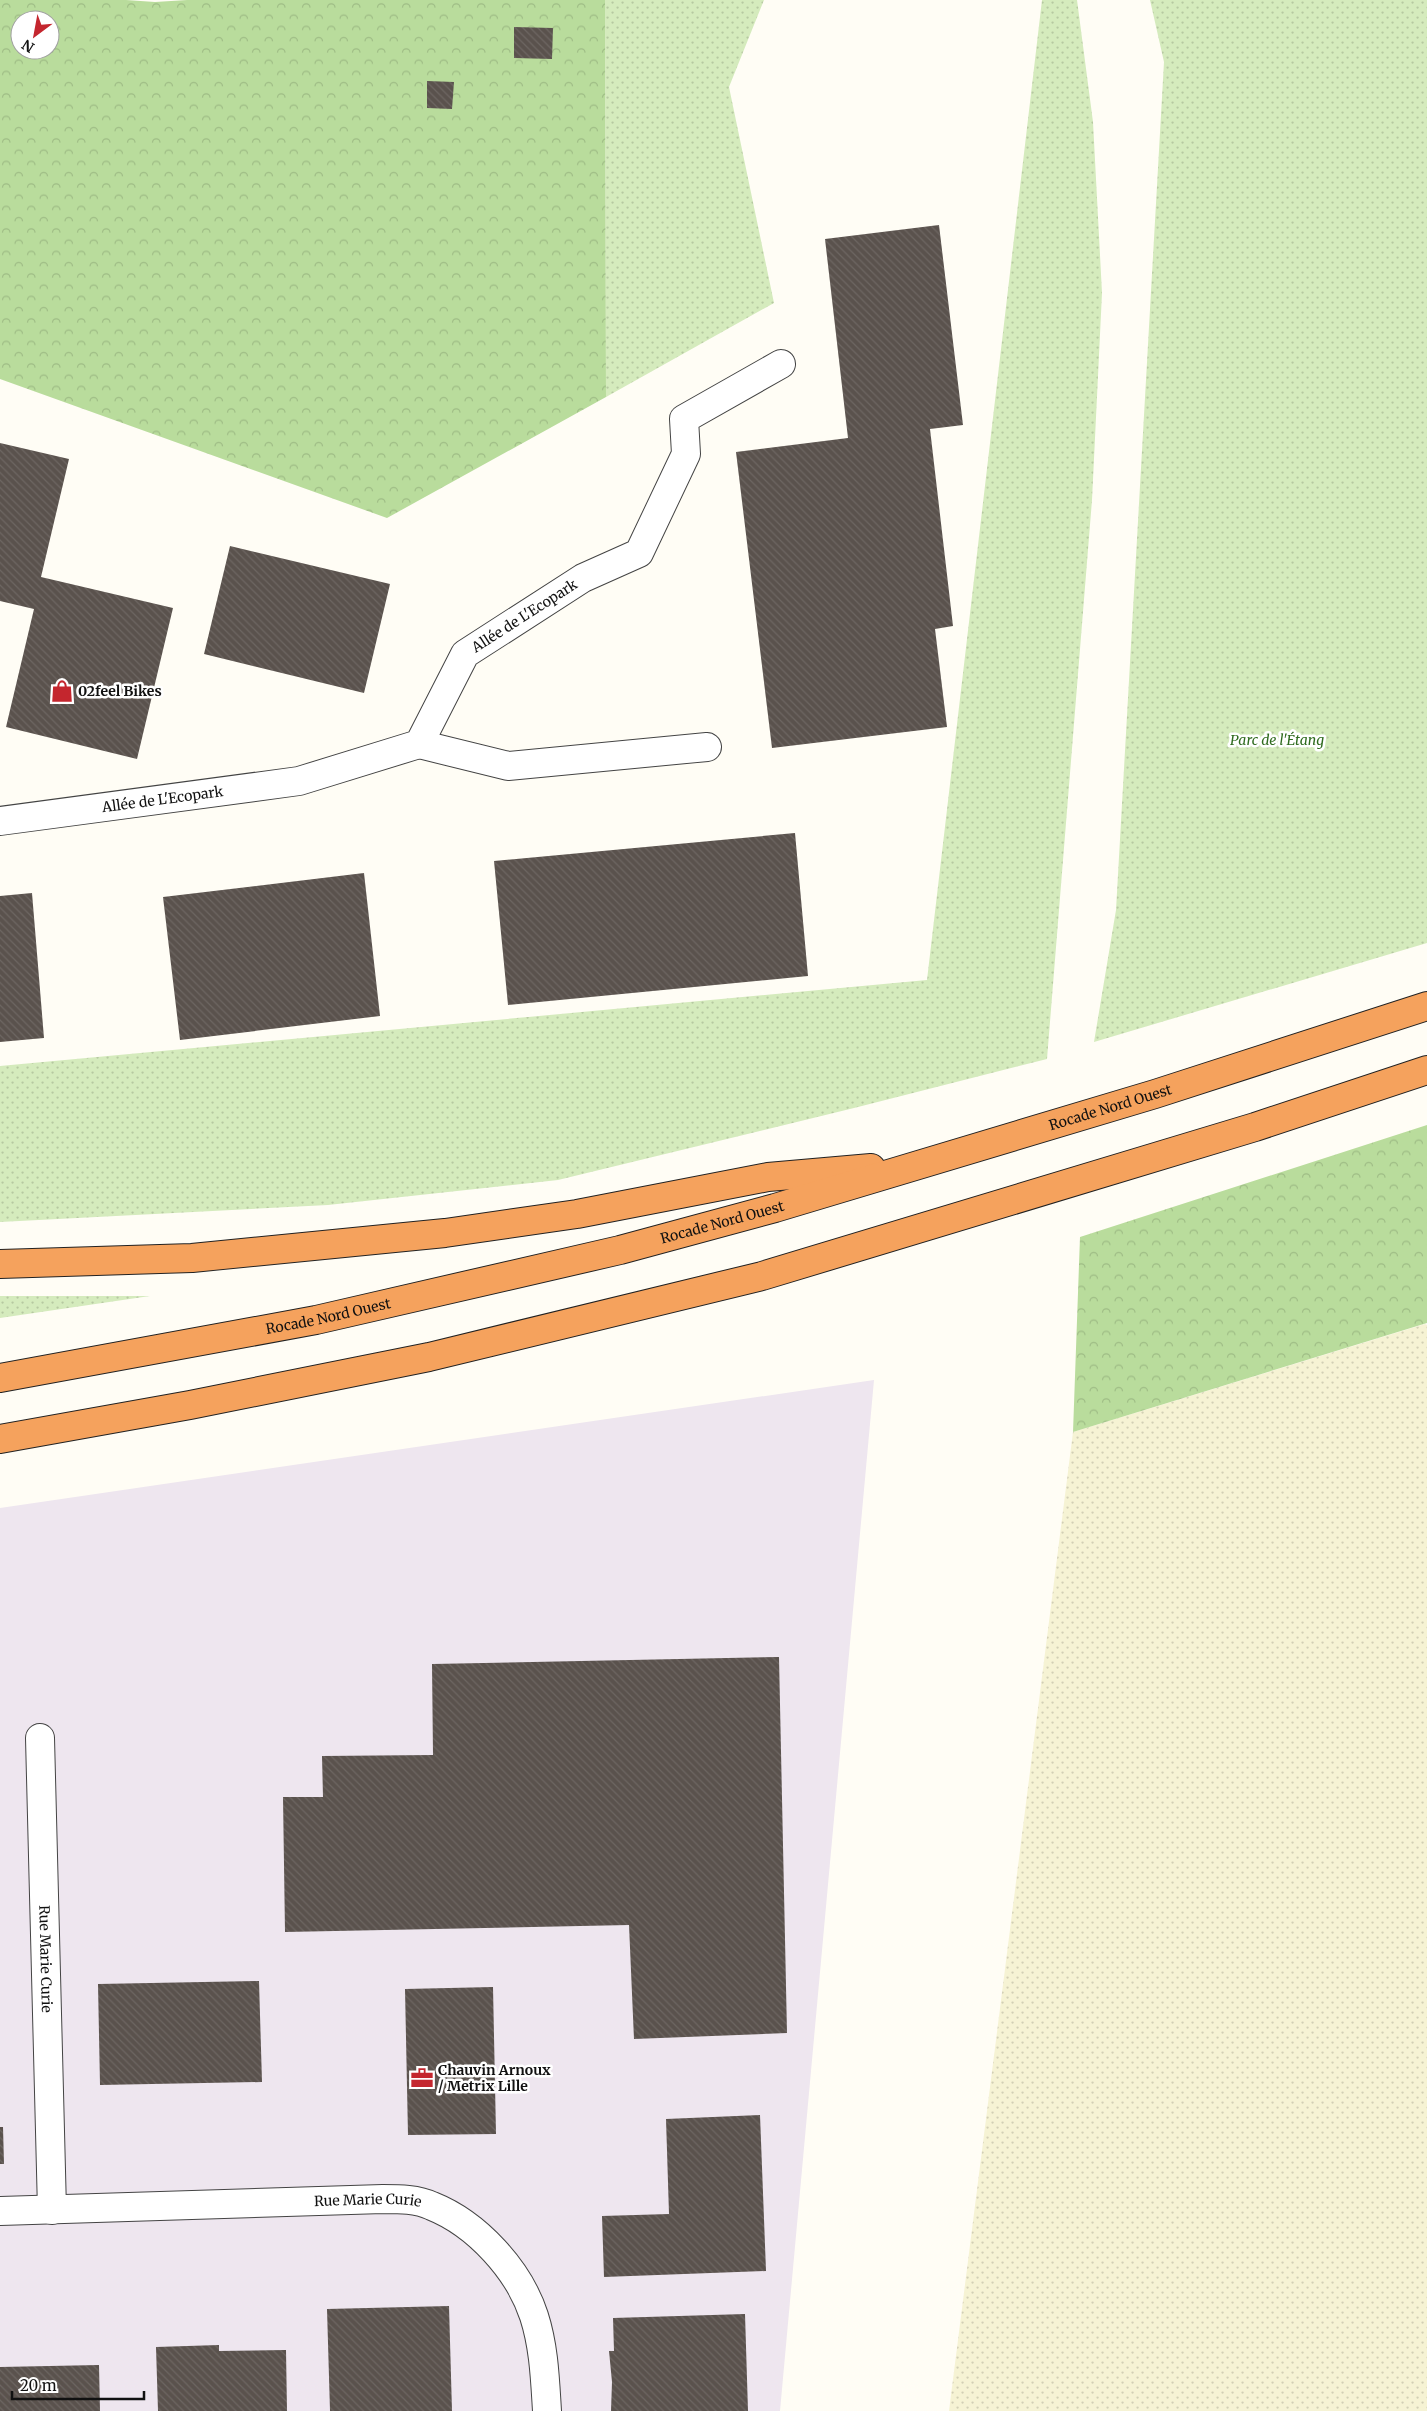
<svg xmlns="http://www.w3.org/2000/svg" width="1427" height="2411" font-family="Merriweather,serif">
	<defs>
		<pattern id="farmland-dots" width="8" height="8" patternUnits="userSpaceOnUse" patternTransform="scale(1.25)"><rect width="8" height="8" fill="#f6f3d4"/><path d="M2 2h.1M6 6h.1" fill="none" stroke="#d2cfb5" stroke-width="1.8" stroke-linecap="round"/></pattern>
		<pattern id="green-dots" width="8" height="8" patternUnits="userSpaceOnUse" patternTransform="scale(1.25)"><rect width="8" height="8" fill="#d5ebbd"/><path d="M2 2h.1M6 6h.1" fill="none" stroke="#b6c8a1" stroke-width="1.8" stroke-linecap="round"/></pattern>
		<pattern id="forest-crowns" width="20" height="18" patternUnits="userSpaceOnUse" patternTransform="scale(1.25)"><rect width="20" height="18" fill="#b9dc9c"/><path d="M2 6a3 3 0 1 1 6 0M12 15a3 3 0 1 1 6 0" fill="none" stroke="#9ebc85"/></pattern>
		<pattern id="building-back-hatch" width="6" height="6" patternUnits="userSpaceOnUse" patternTransform="scale(1.25)"><rect width="6" height="6" fill="#5a524d"/><path d="M-1 5l2 2M0 0l6 6M5-1l2 2" fill="none" stroke="#6d6662"/></pattern>
	</defs>
	<rect width="100%" height="100%" fill="#fffdf5"/>
	<path fill="#eee6ef" d="M874,1380L780,2411H0V1508Z"/>
	<path fill="url(#farmland-dots)" d="M1425,1324L1427,1325V2411H949L1073,1432Z"/>
	<path fill="url(#green-dots)" d="M605,0H764L729,87L774,303L606,397Z
		M1042,0H1077L1093,122L1102,293L1092,500L1047,1059L854,1108L558,1180L328,1205L0,1222V1066L927,980Z
		M1150,0H1427V943L1094,1042L1116,910L1164,62Z
		M0,1296H150L0,1318Z"/>
	<path fill="url(#forest-crowns)" fill-rule="evenodd" d="M0,0H126L155,2L187,0H605L606,397L387,518L0,379ZM20,20H50V50H20Z
		M1427,1125V1323L1073,1432L1080,1237Z"/>
	<path fill="url(#building-back-hatch)" d="M514,27L553,28L552,59L514,58Z
		M427,81L454,82L452,109L427,108Z
		M939,225L963,425L930,429L953,626L935,629L947,727L772,748L736,452L848,438L825,239Z
		M0,443L69,459L41,577L173,608L137,759L6,727L34,609L0,601Z
		M230,546L390,584L364,693L204,654Z
		M795,833L808,976L508,1005L494,861Z
		M364,873L380,1016L180,1040L163,897Z
		M32,893L44,1038L0,1042V896Z
		M779,1657L787,2033L634,2039L629,1925L285,1932L283,1797H323L322,1756L433,1755L432,1664Z
		M259,1981L262,2082L100,2085L98,1984Z
		M493,1987L496,2134L408,2135L405,1989Z
		M760,2115L766,2271L604,2277L602,2216L669,2214L666,2119Z
		M0,2127H3L4,2164H0Z
		M449,2306L452,2411H330L327,2309Z
		M745,2314L748,2411H611L612,2382L609,2351H614L613,2318Z
		M219,2345V2351L286,2350L287,2411H158L156,2347Z
		M99,2365L100,2411H0V2367Z"/>
	<g fill="none" stroke-linecap="round" stroke-linejoin="round">
		<defs>
			<g id="minor">
				<path d="M419,744L508,766L707,747"/>
				<path id="s1" d="M0,821L299,781L419,744L465,654L583,578L639,553L686,454L684,419L781,364"/>
				<path id="s2" d="M40,1738L52,2210"/>
				<path id="s3" d="M0,2211L383,2199C400,2199 417,2199 432,2206C477,2224 519,2270 534,2316C544,2347 545,2379 547,2411"/>
			</g>
			<g id="highway">
				<path d="M0,1264L192,1258L445,1233L577,1214L768,1177L871,1168"/>
				<path id="s4" d="M0,1378L316,1320L620,1250L775,1208L1155,1094L1427,1006"/>
				<path d="M0,1439L190,1405L429,1357L762,1276L1255,1127L1427,1070"/>
			</g>
		</defs>
		<use href="#minor" stroke="#444" stroke-width="30"/>
		<use href="#highway" stroke="#222" stroke-width="30"/>
		<use href="#minor" stroke="#fff" stroke-width="28"/>
		<use href="#highway" stroke="#f5a25d" stroke-width="28"/>
	</g>
	<defs>
		<symbol id="shop-bare" viewBox="-9 -9 18 18"><path d="M-5-2.5h2.3a2.7 3.5 0 0 1 5.4 0H5L5.5 6h-11ZM-1.5-2.5h3a1.5 2.3 0 0 0-3 0Z" fill="#c4262e" stroke="#fff" stroke-width="2.5" paint-order="stroke"/></symbol>
		<symbol id="office-bare" viewBox="-9 -9 18 18"><path d="M-6-3h4V-5.5h4V-3h4V5H-6ZM-1-4.5V-3h2v-1.5ZM-6 0V1H6V0Z" fill="#c4262e" stroke="#fff" stroke-width="2.5" paint-order="stroke"/></symbol>
	</defs>
	<g fill-rule="evenodd">
		<use href="#shop-bare" x="46" y="675" width="32" height="32"/>
		<use href="#office-bare" x="406" y="2062" width="32" height="32"/>
	</g>
	<g text-anchor="middle" dominant-baseline="central" stroke-width="5" stroke-linejoin="round" paint-order="stroke">
		<g font-size="14" fill="#111" stroke="#fff">
			<text stroke="none"><textPath href="#s1" startOffset="599">Allée de L'Ecopark</textPath></text>
			<text stroke="none"><textPath href="#s1" startOffset="164">Allée de L'Ecopark</textPath></text>
			<text stroke="none"><textPath href="#s4" startOffset="1144">Rocade Nord Ouest</textPath></text>
			<text stroke="none"><textPath href="#s4" startOffset="739">Rocade Nord Ouest</textPath></text>
			<text stroke="none"><textPath href="#s4" startOffset="334">Rocade Nord Ouest</textPath></text>
			<text stroke="none"><textPath href="#s2" startOffset="221">Rue Marie Curie</textPath></text>
			<text stroke="none"><textPath href="#s3" startOffset="368">Rue Marie Curie</textPath></text>
		</g>
		<g font-size="14" font-weight="bold" fill="#111" stroke="#fff" text-anchor="start">
			<text x="78" y="691">02feel Bikes</text>
			<text x="438" y="2070">Chauvin Arnoux<tspan x="438" dy="16">/ Metrix Lille</tspan></text>
		</g>
		<g font-size="14" font-style="italic" fill="#2f6b1f" stroke="#fff">
			<text x="1277" y="740">Parc de l'Étang</text>
		</g>
	</g>
	<g transform="translate(35 35) rotate(212)"><circle r="24" fill="#ffffff" stroke="#a0a0a0"/>
	<path d="M0-4L9 19L0 12L-9 19Z" fill="#c4262e"/>
	<text y="-8" font-size="14" font-weight="bold" text-anchor="middle" fill="#111111">N</text>
	</g>
	<path d="M12 2391v8h132v-8" fill="none" stroke="#111111" stroke-width="2.5"/>
	<text x="20" y="2391" font-size="15" fill="#111111" stroke="#ffffff" stroke-width="4" paint-order="stroke">20 m</text>
</svg>
